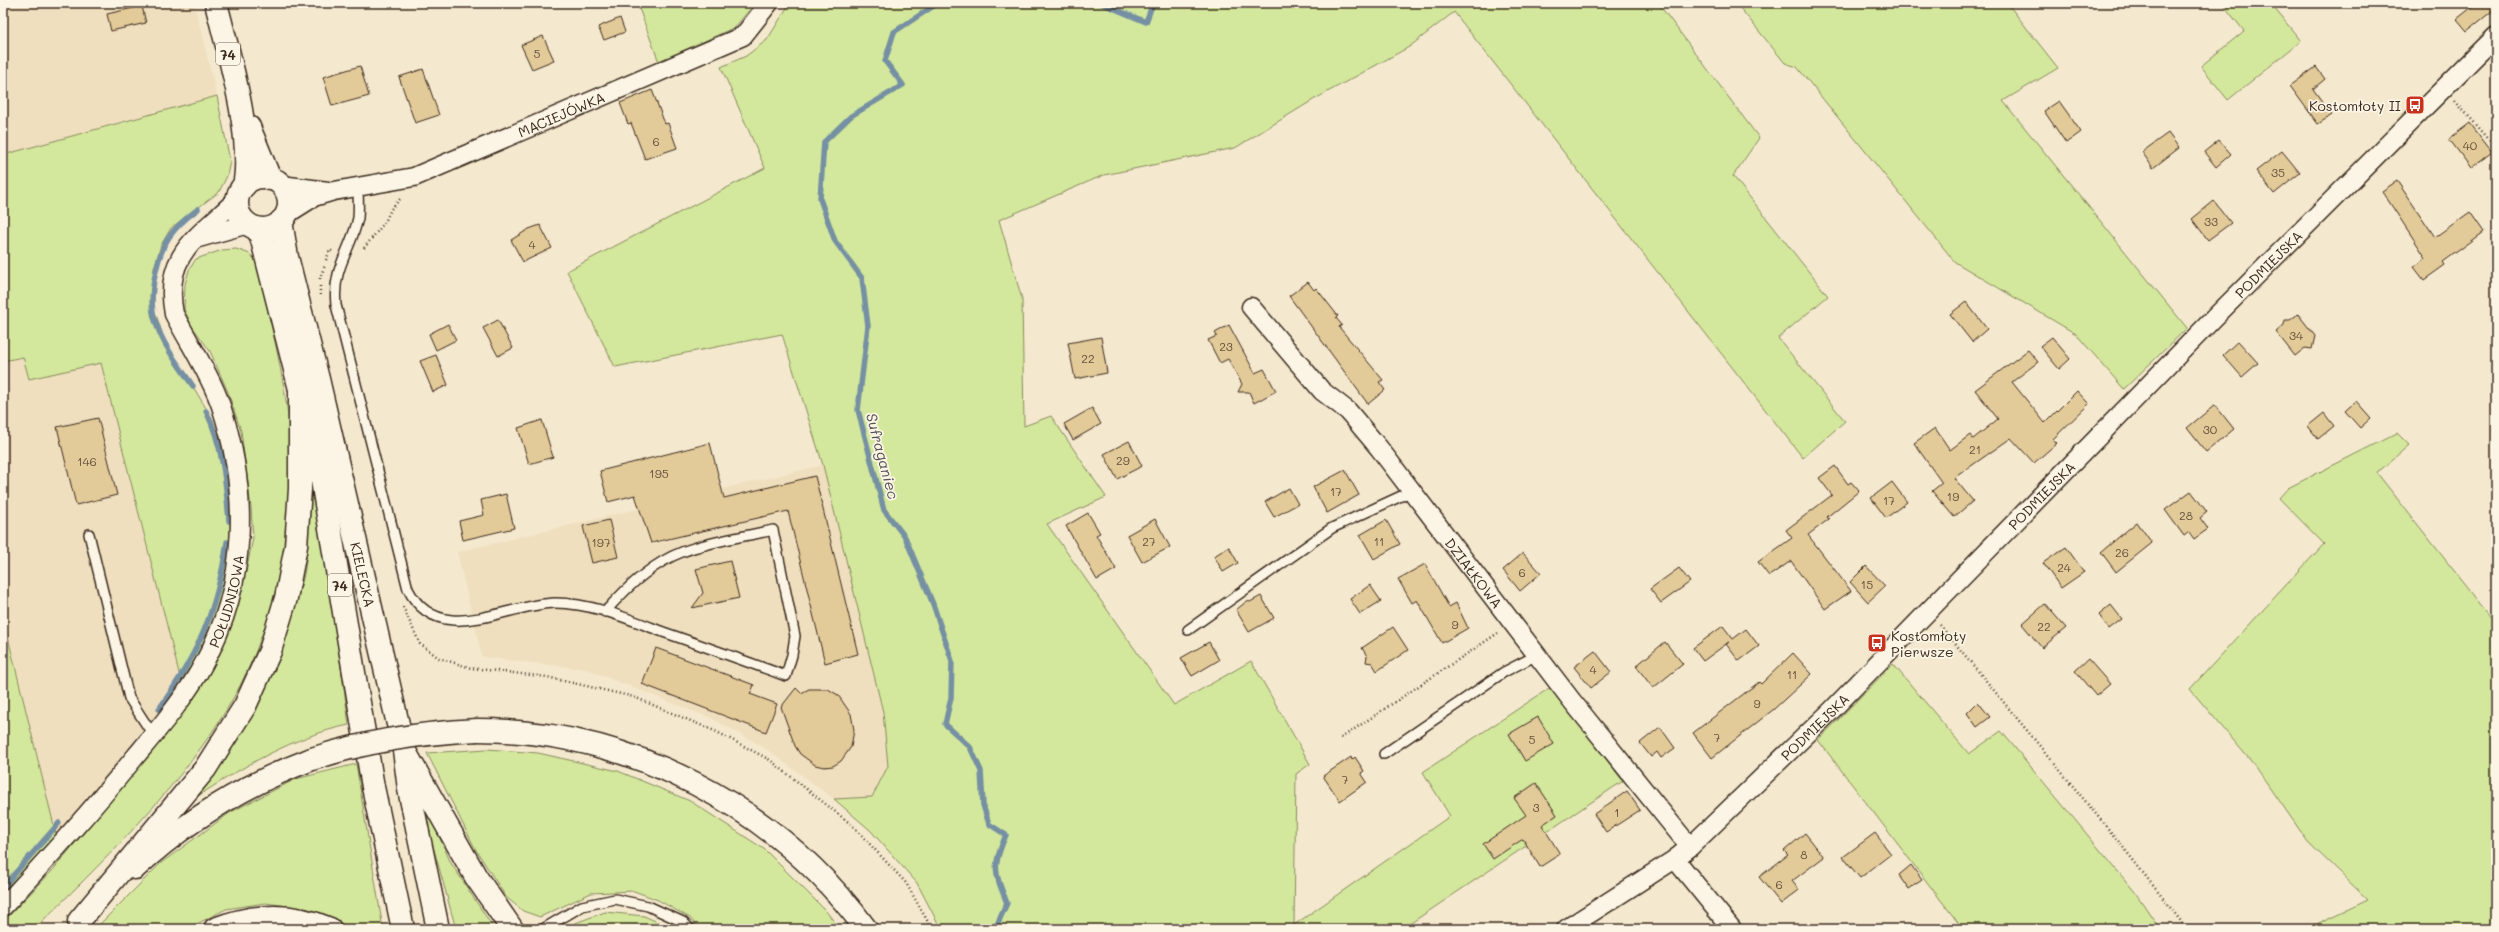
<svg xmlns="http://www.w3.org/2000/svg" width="2499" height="932" font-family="Mali,sans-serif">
	<rect width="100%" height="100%" fill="#f4e8ce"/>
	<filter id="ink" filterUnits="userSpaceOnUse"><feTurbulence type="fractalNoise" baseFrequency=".025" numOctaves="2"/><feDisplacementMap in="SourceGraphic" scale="8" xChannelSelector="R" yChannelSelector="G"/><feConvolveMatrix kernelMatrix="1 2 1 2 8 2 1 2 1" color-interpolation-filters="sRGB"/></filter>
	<g filter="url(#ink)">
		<path fill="#efdfbe" d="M3,3H194L217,96L3,155Z
			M23,357L29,379L101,362L181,681L146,734L57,838L3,617V361Z
			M823,465L883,712L888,766L872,797L834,799L762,746L713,719L586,669L482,657L457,552Z"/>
		<path fill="#d3e89c" stroke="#87895d" d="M637,3H755L735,27L659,62Z
			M790,3H1658L1759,138L1733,176L1828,296L1778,338L1845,421L1803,458L1454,12L1409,47L1313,100L1235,148L1104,175L999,220L1022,299L1024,426L1051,416L1106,497L1047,524L1174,705L1251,661L1310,764L1296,774L1294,925L1450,816L1423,772L1551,687L1623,781L1402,929H1296L1294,926L1289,929H941L917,883L870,830L834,799L872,797L888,766L883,712L823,465L782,334L615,367L567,271L765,168L721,67L746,56L767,40Z
			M1736,3H2007L2058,68L2003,101L2187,328L2124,389L2076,334L1955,262L1797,67L1785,63Z
			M2222,3H2270L2301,41L2228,100L2201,66L2244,31Z
			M217,96L230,161L227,176L219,192L171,228L161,245L154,268L151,300L164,338L213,420L227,465L232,510V545L222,598L207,642L181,681L101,363L29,379L23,357L3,361V155Z
			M236,249L250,254L257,262C269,318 285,376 290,434C297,529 274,636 222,717C172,795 100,865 34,929H3V922L52,871L150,753L200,689L223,646L246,572L253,538L251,507L241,431L228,392L210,351L192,326L184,309L185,284L189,270L196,259L222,250Z
			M2397,433L2409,445L2377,473L2496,624V929H2306L2368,900L2308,842L2256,767L2190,689L2324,544L2279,498L2288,488Z
			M311,451L349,725C294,736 242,767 195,798C238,736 274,681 294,608C298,595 303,582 305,569C310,530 310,490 311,451Z
			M3,617L57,838L3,891Z
			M1893,664L1969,754L2001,731L2135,892L2160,929H1963L1818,740Z
			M487,749L538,753L618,771L690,801L764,849L825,910L840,929H699L690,918L658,900L634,891L591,893L540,917L523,911L506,897L476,850L427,753Z
			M356,764L383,929H350L340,922L304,908L265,903L226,909L187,929H95L161,863L231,812L296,779Z
			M417,788L451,863L494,929H456Z
			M605,912L644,916L674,929H567L570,925Z"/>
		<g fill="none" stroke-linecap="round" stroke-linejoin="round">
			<path stroke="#7690a3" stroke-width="5.5" d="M938,3L894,32L885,61L903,85L851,116L824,142L820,199L835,241L862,278L868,326L858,410L884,510L905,537L933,604L952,661L951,698L945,724L970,747L981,771L983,805L989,824L1006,835C992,867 994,871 1007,903L995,929
				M1101,3L1146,22L1153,3
				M193,386C179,366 162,344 155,320C150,306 152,290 155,275C162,242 171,229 198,209
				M206,411C223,445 226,484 229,521
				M159,709C199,652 217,611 227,542
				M3,887L59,823"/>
		</g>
		<path fill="#e3ca99" stroke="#3b2a1e" d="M2477,3H2496V8L2467,31L2457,19Z
			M142,6L146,23L111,31L107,14Z
			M620,18L625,32L604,40L598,27Z
			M543,36L554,60L532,69L521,45Z
			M360,66L369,96L332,106L323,77Z
			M2316,67L2325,79L2313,89L2332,115L2318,124L2290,86Z
			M423,69L439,115L415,123L399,77Z
			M652,90L665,124L668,123L677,148L645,159L631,123L628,124L620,103Z
			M2059,101L2081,132L2066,143L2044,111Z
			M2470,123L2492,152L2471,168L2449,139Z
			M2168,133L2179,148L2153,168L2142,152Z
			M2219,140L2231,154L2216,167L2204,152Z
			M2282,151L2300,173L2274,194L2256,171Z
			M2397,181L2435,237L2470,212L2484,232L2443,262L2445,265L2424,280L2414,267L2426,258L2382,191Z
			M2214,201L2231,223L2208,240L2192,219Z
			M540,225L552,248L523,262L511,240L529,229Z
			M1308,282L1314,290L1316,288L1338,316L1336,318L1342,325L1339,327L1383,380L1379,382L1385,390L1368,404L1289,296Z
			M1966,302L1987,329L1972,342L1950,314Z
			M2298,314L2315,336L2312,349L2305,348L2295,356L2276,332L2284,325L2285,320H2290Z
			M498,320L513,348L498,356L483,328Z
			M448,324L456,340L436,350L429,334Z
			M1229,325L1255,373L1264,369L1276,391L1254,403L1249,392H1238L1242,384L1228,359L1220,363L1208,340L1217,336L1215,333Z
			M1101,337L1107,373L1075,379L1068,343Z
			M2052,337L2070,359L2059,369L2040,346Z
			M2238,341L2258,363L2242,377L2223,355Z
			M2028,350L2038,362L2012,382L2045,423L2077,391L2089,404L2053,439L2057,443L2034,463L2011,438L1954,478L1973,501L1954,517L1932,491L1942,483L1914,443L1935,428L1950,450L1970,435L1973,439L1998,419L1975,390Z
			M436,355L448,385L433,392L420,361Z
			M2356,401L2371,418L2360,428L2345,411Z
			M2215,405L2234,429L2206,452L2187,428Z
			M1092,408L1101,424L1073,440L1064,424Z
			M2324,413L2334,426L2318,439L2308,426Z
			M98,418L117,495L76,505L57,427Z
			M542,420L553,457L529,464L518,428Z
			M1129,441L1142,466L1117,479L1104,454Z
			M710,443L724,498L815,476L858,654L825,663L788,511L651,543L635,495L608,502L600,471Z
			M1835,466L1848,484L1851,482L1859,491L1827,517L1829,519L1808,535L1851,591L1825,609L1791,561L1769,576L1758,562L1792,538L1786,530L1832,495L1819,478Z
			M1345,470L1359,495L1327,513L1313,487Z
			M1892,482L1907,502L1886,518L1871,498Z
			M1289,488L1298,504L1274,517L1265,502Z
			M2191,491L2207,512L2200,518L2208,529L2194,539L2189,532L2184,536L2165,510Z
			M506,494L514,528L463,540L459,521L484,515L481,500Z
			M1088,513L1100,533L1096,535L1116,569L1097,580L1066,526Z
			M1155,519L1170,547L1142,562L1127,535Z
			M609,520L618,557L592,563L583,526Z
			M1386,520L1400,544L1374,559L1360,535Z
			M2137,522L2152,543L2116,572L2101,552Z
			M1229,547L1238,563L1223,572L1214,556Z
			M2066,547L2084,572L2061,588L2043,563Z
			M1523,553L1541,573L1520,591L1503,570Z
			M730,561L739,598L692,608L703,593L696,569Z
			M1425,564L1449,607L1456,603L1468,628L1442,643L1417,600L1412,603L1398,579Z
			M1866,566L1885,586L1868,602L1850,582Z
			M1679,568L1690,582L1661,603L1650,589Z
			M1370,585L1381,601L1360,614L1350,599Z
			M1261,596L1274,618L1249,632L1236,610L1247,601L1250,602Z
			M2045,604L2066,628L2042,648L2022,624Z
			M2111,605L2122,619L2109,629L2099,615Z
			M1723,626L1733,639L1746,629L1759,646L1739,661L1726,644L1729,642L1703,661L1693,648Z
			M1393,627L1408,650L1377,671L1372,663L1366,662L1367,656L1362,648Z
			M1209,642L1219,660L1192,676L1181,658Z
			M1665,642L1683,664L1653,688L1636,666Z
			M656,648L754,685L750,694L777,704L766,732L642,684Z
			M1595,651L1611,672L1591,688L1574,667Z
			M1793,653L1812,674L1774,709L1712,758L1693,733L1759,682L1761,684Z
			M2088,659L2110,684L2096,696L2075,671Z
			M796,688L801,693L809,689H828L838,695L851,714L854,730L851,747L841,761L833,766L824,767L815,765L800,754L795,746L781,707Z
			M1978,702L1990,717L1977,727L1967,713Z
			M1538,717L1554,744L1525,761L1509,734Z
			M1660,727L1675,748L1661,758L1657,752L1651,757L1640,743Z
			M1351,757L1352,760L1355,757L1364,771L1361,773L1367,782L1340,801L1323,776Z
			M1536,783L1557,815L1542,825L1560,854L1540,867L1523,839L1493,859L1483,844L1526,815L1514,798Z
			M1627,791L1640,810L1606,832L1594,814Z
			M1805,833L1824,857L1792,881L1799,890L1781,904L1759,877L1788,855L1784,851Z
			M1875,833L1891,854L1860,878L1843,857Z
			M1911,865L1922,880L1909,889L1899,875Z"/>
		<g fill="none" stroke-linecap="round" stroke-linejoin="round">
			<defs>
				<path id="lane" d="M358,187C358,197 359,208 358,218C351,251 332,267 336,305L408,589C438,649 506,604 555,603C592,603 629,619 663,632C704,646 745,661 786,676L792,655L795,636L773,530C743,537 711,541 682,552C653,563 625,589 605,612
					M89,534L129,698L153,735
					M1188,630L1332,528L1412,491
					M1384,754L1504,672L1537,655
					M543,929L582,906L615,899L648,906L683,922L690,929"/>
				<g id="street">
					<path d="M281,185L328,191"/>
					<path id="s1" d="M287,214L314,197L334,191L414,177L743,36L769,3"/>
					<path d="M195,239L248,224"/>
					<path id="s2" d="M1251,307L1322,391L1348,411L1379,448L1572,701L1690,847"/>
					<path d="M1675,859L1732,929"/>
					<path id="s3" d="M3,907C48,858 93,809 135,757C160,727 186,697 204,663C248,583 249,491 221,406C211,376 189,343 174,314C162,253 201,235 238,198"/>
					<path id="s4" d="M1566,929L1675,859L1690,847L1830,712L2215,317L2496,36"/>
				</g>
				<g id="primary">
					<path d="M216,3C228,52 254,138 244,186"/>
					<path d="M249,127L270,179"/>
					<circle cx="263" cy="203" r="26"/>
					<path id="s5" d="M281,221L287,257L318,379L404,750L409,789L438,929"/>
					<path d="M256,228L261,236L320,468L373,787L403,929"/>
				</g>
				<path id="highway" d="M477,730C630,730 775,806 866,929
					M404,750L476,877L512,929
					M135,868C187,820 246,784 312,759
					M79,921L205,769L245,706L270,651L286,598L296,546L300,489V384
					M215,929C253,914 292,912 330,929"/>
			</defs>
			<use href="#lane" stroke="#3b2a1e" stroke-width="12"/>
			<use href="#street" stroke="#3b2a1e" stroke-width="21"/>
			<use href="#primary" stroke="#3b2a1e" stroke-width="25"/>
			<use href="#highway" stroke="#3b2a1e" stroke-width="25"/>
			<path stroke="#3b2a1e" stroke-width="2.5" stroke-dasharray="1 3" stroke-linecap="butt" d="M2455,101L2496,147
				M364,248L385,222L391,209L401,198
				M326,260L330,250L332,251
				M320,295V278L325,265
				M403,607L420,644L439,658L471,668L547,677L634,697L717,732L770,760L852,825L906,883L932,929
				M1940,625L2119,842L2187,929
				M1341,738L1498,633"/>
			<use href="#lane" stroke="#fcf5e5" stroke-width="9"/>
			<use href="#street" stroke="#fcf5e5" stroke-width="18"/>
			<use href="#primary" stroke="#fcf5e5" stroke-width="22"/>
			<use href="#highway" stroke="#fcf5e5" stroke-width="22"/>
			<defs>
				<path id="highway-bridge" d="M312,759C366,741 420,733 477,730"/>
			</defs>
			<use href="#highway-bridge" stroke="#3b2a1e" stroke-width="25" stroke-linecap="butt"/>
			<use href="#highway-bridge" stroke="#fcf5e5" stroke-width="22"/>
		</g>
	</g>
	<defs>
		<symbol id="bus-square" viewBox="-11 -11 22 22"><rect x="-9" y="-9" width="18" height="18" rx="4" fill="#c8321e" stroke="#fcf5e5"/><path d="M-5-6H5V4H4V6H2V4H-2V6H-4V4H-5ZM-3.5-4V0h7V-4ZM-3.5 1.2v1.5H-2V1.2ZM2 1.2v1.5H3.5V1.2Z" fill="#fff"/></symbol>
	</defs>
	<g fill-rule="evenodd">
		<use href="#bus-square" x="2404" y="94" width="22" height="22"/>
		<use href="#bus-square" x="1866" y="632" width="22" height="22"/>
	</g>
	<g text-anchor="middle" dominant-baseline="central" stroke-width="3.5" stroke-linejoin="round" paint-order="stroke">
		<g font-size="12" fill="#65523d">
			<text x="537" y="53">5</text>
			<text x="656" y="141">6</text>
			<text x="2470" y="145">40</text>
			<text x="2278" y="172">35</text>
			<text x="2211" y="221">33</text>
			<text x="532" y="244">4</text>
			<text x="2296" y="335">34</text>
			<text x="1226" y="346">23</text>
			<text x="1088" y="358">22</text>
			<text x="2210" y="429">30</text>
			<text x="1975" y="449">21</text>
			<text x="1123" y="460">29</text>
			<text x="87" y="461">146</text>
			<text x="659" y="473">195</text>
			<text x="1336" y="491">17</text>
			<text x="1953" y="496">19</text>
			<text x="1889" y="500">17</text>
			<text x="2186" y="515">28</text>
			<text x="1149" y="541">27</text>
			<text x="1379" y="541">11</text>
			<text x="601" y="542">197</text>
			<text x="2122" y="552">26</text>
			<text x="2064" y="567">24</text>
			<text x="1522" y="572">6</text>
			<text x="1867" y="584">15</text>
			<text x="1455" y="624">9</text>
			<text x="2044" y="626">22</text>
			<text x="1593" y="669">4</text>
			<text x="1792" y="674">11</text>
			<text x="1757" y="703">9</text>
			<text x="1717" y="737">7</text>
			<text x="1532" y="739">5</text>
			<text x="1345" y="779">7</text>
			<text x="1536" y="807">3</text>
			<text x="1617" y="812">1</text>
			<text x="1804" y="854">8</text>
			<text x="1779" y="884">6</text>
		</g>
		<g fill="#fcf5e5" stroke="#75675a" stroke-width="1">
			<rect x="216" y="43" width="24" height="22" rx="3"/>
			<rect x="328" y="574" width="24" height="22" rx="3"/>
		</g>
		<g font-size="13" font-weight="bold" fill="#3b2a1e">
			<text x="228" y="54">74</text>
			<text x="340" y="585">74</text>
		</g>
		<g font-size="14" fill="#3b2a1e" stroke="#fcf5e5" text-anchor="end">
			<text x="2401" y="105">Kostomłoty II</text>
			<text x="1891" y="635" text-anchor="start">Kostomłoty<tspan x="1891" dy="16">Pierwsze</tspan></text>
		</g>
		<g font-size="14" fill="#3b2a1e" stroke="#fcf5e5">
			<text stroke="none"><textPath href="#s1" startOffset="294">MACIEJÓWKA</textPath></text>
			<text stroke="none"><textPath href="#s4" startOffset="970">PODMIEJSKA</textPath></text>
			<text stroke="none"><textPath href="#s4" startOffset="646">PODMIEJSKA</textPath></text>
			<text stroke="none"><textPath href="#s2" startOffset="348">DZIAŁKOWA</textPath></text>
			<text stroke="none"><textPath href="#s5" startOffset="363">KIELECKA</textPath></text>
			<text stroke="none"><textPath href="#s3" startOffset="383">POŁUDNIOWA</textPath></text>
			<text stroke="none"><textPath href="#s4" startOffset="322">PODMIEJSKA</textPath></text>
		</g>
		<g font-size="15" font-style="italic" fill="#545456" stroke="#fcf5e5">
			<text transform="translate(883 456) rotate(75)">Sufraganiec</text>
		</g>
	</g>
	<rect width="2499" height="932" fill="none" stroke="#fcf5e5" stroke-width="16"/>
	<rect x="8" y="8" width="2483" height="916" fill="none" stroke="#3b2a1e" stroke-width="1.5" filter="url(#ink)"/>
</svg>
